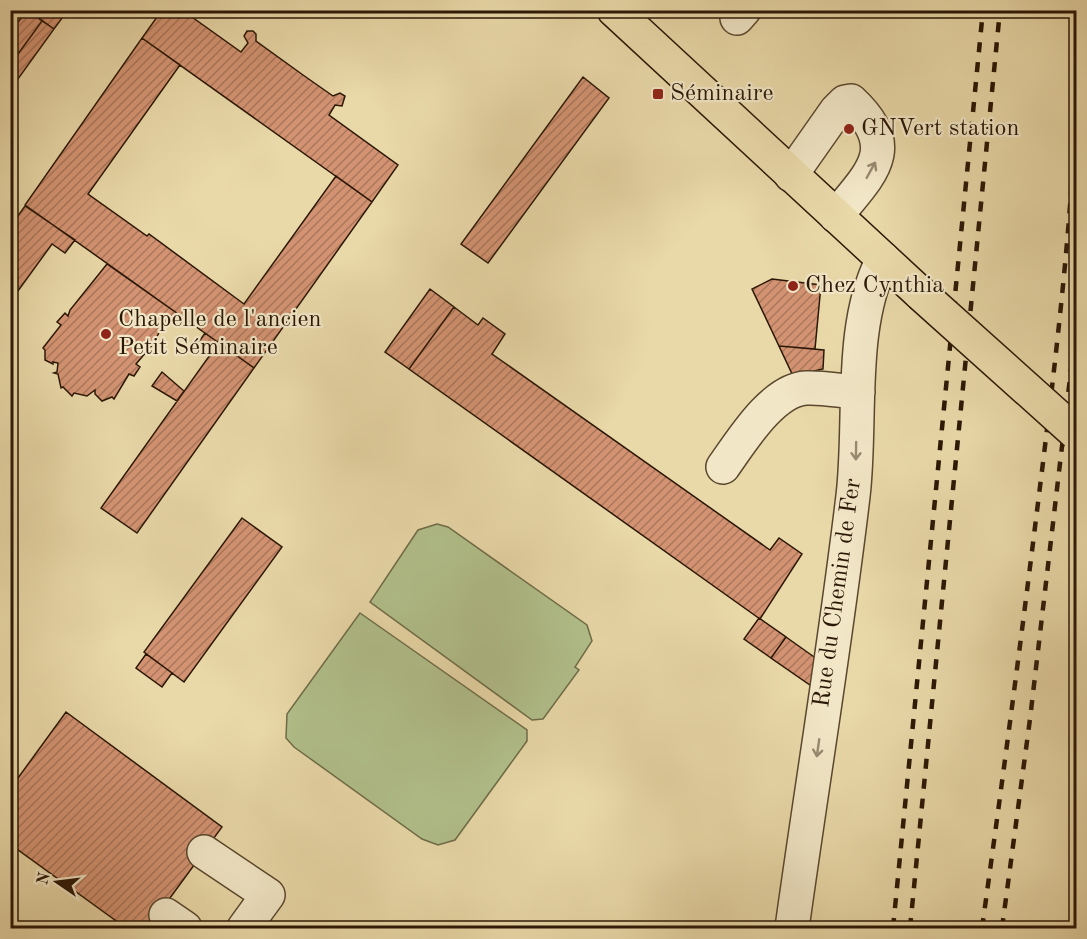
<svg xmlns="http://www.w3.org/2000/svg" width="1087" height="939" font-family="'Old Standard TT',serif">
	<defs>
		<pattern id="building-hatch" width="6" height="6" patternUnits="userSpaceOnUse" patternTransform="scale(1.5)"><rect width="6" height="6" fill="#d39372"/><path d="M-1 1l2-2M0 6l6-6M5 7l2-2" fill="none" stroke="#ab775c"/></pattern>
	</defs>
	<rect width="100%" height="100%" fill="#e9d8a8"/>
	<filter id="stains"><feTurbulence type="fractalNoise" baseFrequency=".00333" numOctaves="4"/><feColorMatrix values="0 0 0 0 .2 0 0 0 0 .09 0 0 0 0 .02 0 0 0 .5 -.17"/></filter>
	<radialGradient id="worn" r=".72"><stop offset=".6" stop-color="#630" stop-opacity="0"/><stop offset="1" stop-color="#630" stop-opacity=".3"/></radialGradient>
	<path fill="#b1c08b" stroke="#6e6c48" stroke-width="1.5" d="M437,524L448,527L587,625L592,641L575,667L579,670L543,719L532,720L370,602L418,530Z
		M360,613L527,730V741L455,840L438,845L422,839L294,747L286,738L287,714Z"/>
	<path fill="url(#building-hatch)" stroke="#2b1706" stroke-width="1.5" d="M27,10L42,21L10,65V33Z
		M28,10H68L54,29Z
		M162,10H182L241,52L248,43L244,36L247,31H253L256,34V41L303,75L333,96L340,93L345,96L342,106L335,105L329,115L398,165L372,202L142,38Z
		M42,21L54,29L10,90V65Z
		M142,38L180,65L88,194L147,236L149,234L244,304L336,176L372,202L254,368L25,205Z
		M583,77L609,98L488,263L461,244Z
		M25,206L75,240L65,253L52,244L10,302V227Z
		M107,264L178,314L170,324L166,321L165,326L162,327L153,344L136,364L140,367L134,376L129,374L114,399L112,397L102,401L95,394V390L87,396L74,393L72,396L63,387L61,388L58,374L54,373L57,372L58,363L53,362V364L45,360V350L43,348L61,325L57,322L65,313L68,316L70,310Z
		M772,279L821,285L815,349L779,346L752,289Z
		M430,289L454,307L409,369L385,352Z
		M454,307L478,325L483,318L505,334L492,354L770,550L779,538L802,554L760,619L409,369Z
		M205,333L254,368L137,533L101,508L210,355L196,346Z
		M779,346L824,350L823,369L793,376Z
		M162,372L184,391L177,401L152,386Z
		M242,518L282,547L184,682L144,652Z
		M759,618L786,637L771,658L744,639Z
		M786,637L824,664L820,692L771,658Z
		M146,654L172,673L162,687L136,668Z
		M66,712L222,827L148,928H126L10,844V789Z
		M13,920L25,928H10Z"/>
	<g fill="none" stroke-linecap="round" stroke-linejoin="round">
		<defs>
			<path id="minor" d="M737,18L744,10
				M791,175L836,111L845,102L851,101C902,148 870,174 836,216
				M723,467C741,442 772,390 806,388C822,387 841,391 858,392
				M204,852L268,895L244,928
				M166,915L185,928
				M792,928C812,784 836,640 853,496C862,421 848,327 883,259"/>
			<path id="major" d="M614,10L921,294"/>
		</defs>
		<use href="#minor" stroke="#5a472e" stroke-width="36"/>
		<use href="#major" stroke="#2b1706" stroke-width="36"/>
		<use href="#minor" stroke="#f1e6c6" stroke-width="33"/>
		<use href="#major" stroke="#e9d8a8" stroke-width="33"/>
		<path stroke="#2b1706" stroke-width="4.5" stroke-dasharray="10 10" stroke-linecap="butt" d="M893,928L983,10
			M910,928L1000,10
			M982,928C1001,792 1019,656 1036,519C1053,382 1070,246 1076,108
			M1002,928L1030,719L1076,327"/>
		<defs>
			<path id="major-bridge" d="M921,294L1076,433"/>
		</defs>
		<use href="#major-bridge" stroke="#2b1706" stroke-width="36" stroke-linecap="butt"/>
		<use href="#major-bridge" stroke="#e9d8a8" stroke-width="33"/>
	</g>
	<defs><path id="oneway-shaft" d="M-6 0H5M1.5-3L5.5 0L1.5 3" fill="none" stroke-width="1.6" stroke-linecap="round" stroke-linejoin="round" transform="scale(1.5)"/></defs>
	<g stroke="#988970">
		<use href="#oneway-shaft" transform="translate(871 170) rotate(-61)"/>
		<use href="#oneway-shaft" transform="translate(856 451) rotate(91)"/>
		<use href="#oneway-shaft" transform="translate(818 748) rotate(98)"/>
	</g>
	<g fill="#8f2418" stroke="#f1e6c6" stroke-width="2">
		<rect x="652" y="88" width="12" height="12" rx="3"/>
		<circle cx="849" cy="129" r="6"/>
		<circle cx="793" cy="286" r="6"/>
		<circle cx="106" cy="334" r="6"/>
	</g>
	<g text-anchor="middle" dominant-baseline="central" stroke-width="4.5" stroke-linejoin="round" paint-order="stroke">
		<g font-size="24" fill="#2b1706" stroke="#f1e6c6" text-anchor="start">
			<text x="670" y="94">Séminaire</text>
			<text x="861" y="129">GNVert station</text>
			<text x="805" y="286">Chez Cynthia</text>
			<text x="118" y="320">Chapelle de l'ancien<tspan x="118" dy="28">Petit Séminaire</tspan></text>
		</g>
		<g font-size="24" fill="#2b1706" stroke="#f1e6c6">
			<text transform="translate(838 593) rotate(-82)">Rue du Chemin de Fer</text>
		</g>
	</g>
	<rect width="1087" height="939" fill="none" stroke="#e9d8a8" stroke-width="36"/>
	<rect x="12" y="12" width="1063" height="915" fill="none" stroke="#2b1706" stroke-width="3"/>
	<rect x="18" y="18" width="1051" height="903" fill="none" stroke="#2b1706" stroke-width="1.5"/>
	<g transform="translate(57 882) rotate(284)" stroke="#f1e6c6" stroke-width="4.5" paint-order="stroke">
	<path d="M0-4.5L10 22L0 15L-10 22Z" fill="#2b1706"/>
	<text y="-9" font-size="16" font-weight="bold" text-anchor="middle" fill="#2b1706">N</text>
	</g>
	<rect width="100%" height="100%" filter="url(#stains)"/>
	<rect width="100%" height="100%" fill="url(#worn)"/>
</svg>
